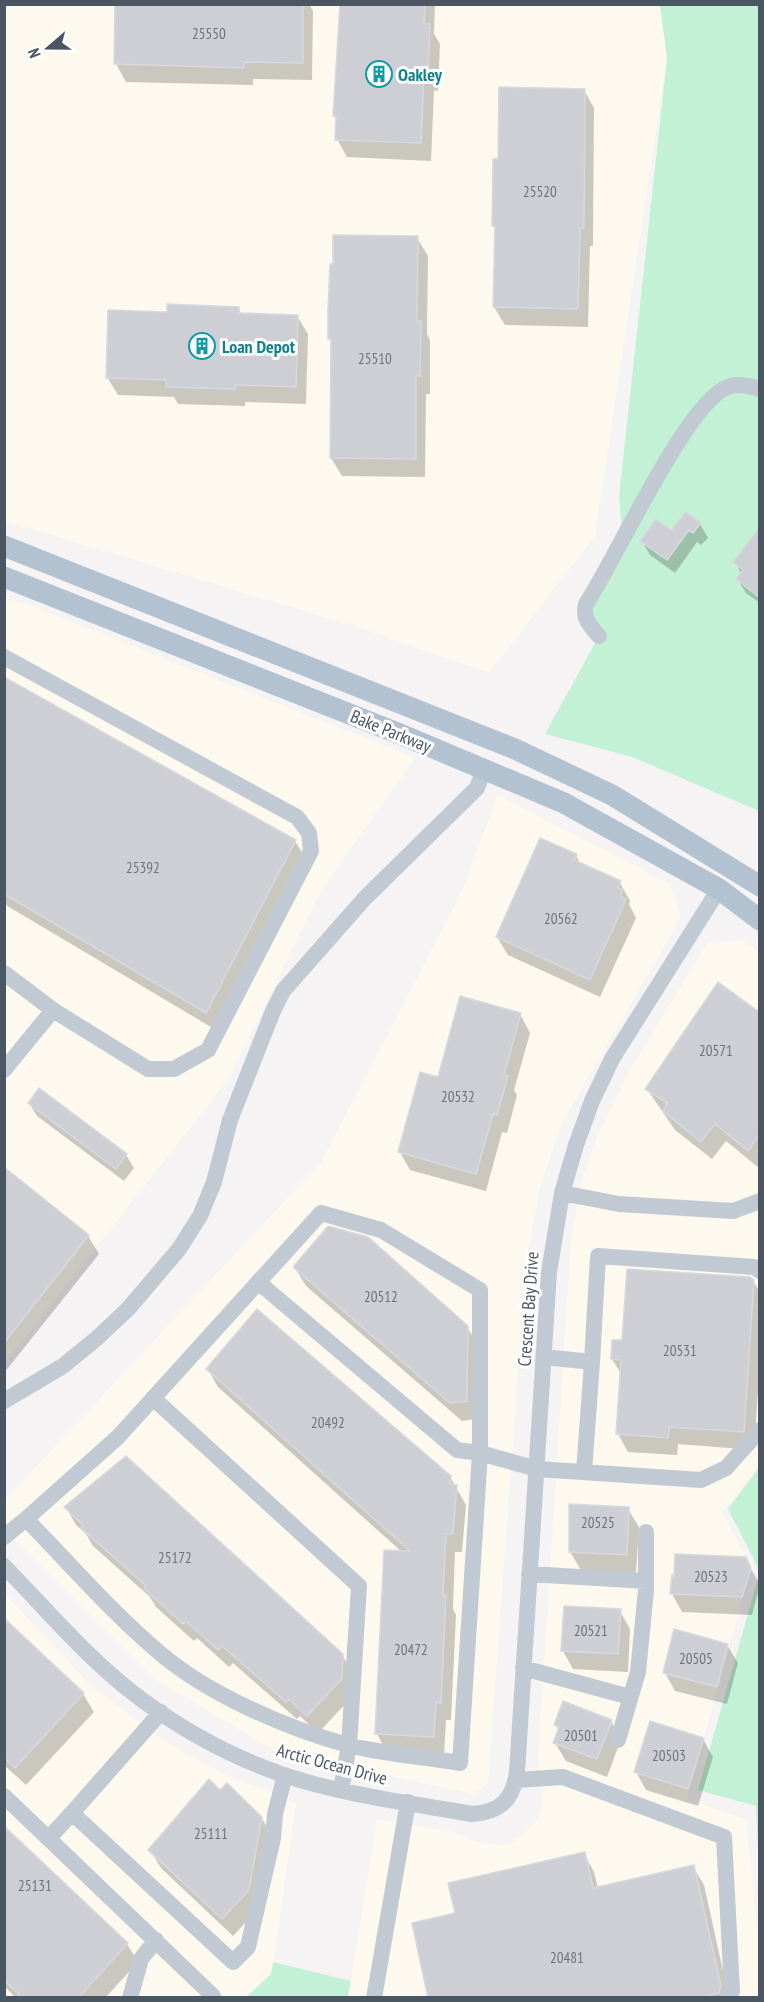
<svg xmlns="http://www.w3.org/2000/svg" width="764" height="2002" font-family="'PT Sans Narrow',sans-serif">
	<rect width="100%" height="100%" fill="#f5f3f3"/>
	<path fill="#fdf9ef" d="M5,5H660L667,58L595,536L489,673L355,626L5,521L4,180L6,137Z
		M5,598L37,608L415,758L323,888L228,1080L5,1363Z
		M498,795L670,884L681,918L562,1123L540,1187L526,1264L488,1783L473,1794L277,1752L154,1679L5,1530L4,1501L321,1162L460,895Z
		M742,940L760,953L759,1466L723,1511L751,1568L687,1799L746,1819L759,1945V1997L348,1998L377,1819L450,1831L476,1841L500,1845L514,1842L525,1832L534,1824L542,1809L543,1792L538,1758L571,1240L582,1179L598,1134L628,1073L707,943Z
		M4,1593L92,1687L171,1746L227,1775L296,1803L272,1974L246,1997L11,1998L5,1991Z"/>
	<path fill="#c3f1d5" d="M660,5H759V811L632,757L545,734L599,636L586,619L623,540L619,497L667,58Z
		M759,1468V1569L728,1509Z
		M759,1575V1871L756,1806L698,1790Z
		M273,1962L351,1981L348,1997H246L271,1974Z"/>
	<path fill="#0003" d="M116,4H309L313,11L312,80L253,79V85L126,82L116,64Z
		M342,4H435L434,34L440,44L438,91L434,90L431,161L347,157L337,139V121L334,116Z
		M584,90L594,108L593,246H590L588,327L505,325L494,307L496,230L493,225L499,160Z
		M417,238L428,256L427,334L430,341V394H426L425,477L342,476L331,458L332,344L329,339Z
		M238,308L242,315L297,316L308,334L306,404L245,402V406L178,404L174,397L118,395L107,377Z
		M700,524L708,538L701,545L697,542L675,573L650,555L642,541Z
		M760,530V603L746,593L738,580L742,575L735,562Z
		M4,679L295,841L306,859L216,1030L4,904Z
		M576,856L581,865L620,883L630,901L629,904L636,918L600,997L508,955L497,937Z
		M719,985L760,1014L759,1168L726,1141L712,1159L675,1130L647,1089Z
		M520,1014L530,1033L514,1090L517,1095L507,1133L502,1132L486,1191L410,1170L400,1152L439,1079Z
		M29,1103L126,1155L134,1168L124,1181L37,1116Z
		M4,1169L88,1236L99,1254L4,1373Z
		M295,1268L467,1327L478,1345L476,1419L462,1421L306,1286Z
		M753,1281L760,1292V1361L754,1450L678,1444L677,1455L628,1452L618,1434L622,1375L612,1359L623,1342Z
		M208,1369L450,1477L466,1505L462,1552H455L453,1609L456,1615L451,1720H446L444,1755L387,1752L377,1734L403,1553L218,1387Z
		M66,1507L342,1655L353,1673L352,1697L318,1733L300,1716L297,1719L233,1663L229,1667L197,1638L194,1641L156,1607L150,1597L93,1546L86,1534L76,1525Z
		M628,1509L639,1527L636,1573L581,1570L570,1552Z
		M745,1558L760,1585L752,1615L682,1612L672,1594Z
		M620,1611L630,1629L628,1672L573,1669L563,1651Z
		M4,1620L83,1694L94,1712L26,1785L4,1765Z
		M727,1645L738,1663L727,1704L675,1691L665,1673Z
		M611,1721L621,1739L607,1777L566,1761L555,1743L559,1731L556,1725Z
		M703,1739L713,1757L698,1806L646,1790L636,1772Z
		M220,1792L261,1817L272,1836L259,1908L233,1936L161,1868L150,1850Z
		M4,1828L127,1944L138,1962L105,1998H16L4,1986Z
		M584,1854L594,1872L598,1888L693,1867L704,1885L729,1998H430L456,1914Z"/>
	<path fill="#cdcfd5" stroke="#d7d9de" stroke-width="1.5" d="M115,4H303V63L244,62V68L114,64Z
		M340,4H425L424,24H430L428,73H424L421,143L335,140L336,116H333Z
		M499,87L585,89L584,228H580L578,309L493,307L495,226H492L493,159H498Z
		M333,235L418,236L417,321H421L420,376H416V459L330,458L331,339H328V311L330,264H333Z
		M167,304L239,307V313L298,315L296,387L236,385L235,389L166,387V380L106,378L108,310L167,312Z
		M686,512L701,523L693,533L689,530L667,560L640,541L656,519L671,530Z
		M759,528V597L736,579L743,570L733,562Z
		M4,677L296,840L206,1013L4,894Z
		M540,838L577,854L574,860L621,881L618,888L623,890L620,896L626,899L590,980L496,937Z
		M718,982L759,1012V1135L748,1151L715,1124L701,1142L663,1111L667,1103L645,1089Z
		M460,996L521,1013L504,1075L508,1076L497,1115L493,1114L476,1174L398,1152L420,1072L438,1077Z
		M39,1088L127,1154L116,1169L28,1103Z
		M4,1167L89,1235L4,1343Z
		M328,1226L368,1237L468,1326L467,1401L450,1403L293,1267Z
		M627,1269L750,1277L754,1280L744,1432L669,1427L668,1438L616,1434L621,1360L611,1359L612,1340H622Z
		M257,1309L451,1476L450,1484L457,1485L453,1534H446L443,1595H446L441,1703L436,1702L434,1737L375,1734L384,1550L410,1551L206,1369Z
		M126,1456L343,1654L342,1679L307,1716L289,1699L286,1702L222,1646L218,1650L186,1621L183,1624L144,1589L146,1586L81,1528L83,1525L64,1507Z
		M569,1504L629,1507L627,1555L569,1552Z
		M675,1554L746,1557L751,1568L742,1597L670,1594L672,1575L674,1576Z
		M564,1606L621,1609L618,1654L561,1651Z
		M4,1618L84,1693L15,1768L4,1758Z
		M674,1629L728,1644L717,1687L663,1673Z
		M563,1701L612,1720L597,1759L553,1743L559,1727L554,1725Z
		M650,1721L704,1738L688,1789L634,1772Z
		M209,1779L220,1790L227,1783L262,1817L249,1890L222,1919L148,1850Z
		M4,1826L128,1943L78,1998H23L4,1980Z
		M585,1852L593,1888L694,1865L721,1986L719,1993L699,1998H428L412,1923L455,1913L448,1883Z"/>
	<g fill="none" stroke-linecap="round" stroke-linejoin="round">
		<path stroke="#c1cad2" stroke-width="16" d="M599,636C590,626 582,618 586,604C615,561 687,401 728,387C739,383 749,386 760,389
			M4,657L297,817L309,833L311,851L208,1050L174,1069H148L53,1010L4,973
			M4,1070L53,1010
			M562,1193L619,1204L733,1211L760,1201
			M321,1213L381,1230L480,1290V1453L460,1763C423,1757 384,1754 348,1745C288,1729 208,1694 161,1654C112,1613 70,1564 26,1519L118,1437Z
			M258,1282L457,1450L480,1453L537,1469L701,1480L726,1468L760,1430
			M544,1357L592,1362L584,1472
			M592,1362L598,1256L754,1267L760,1271
			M153,1398L359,1586L349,1745L341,1790
			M4,1401L63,1366L96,1339L128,1309L179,1249L200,1216L214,1182L230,1120L273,1011L283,991L365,898L477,788L484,769
			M4,1537L26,1519
			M4,1566C49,1612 92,1664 145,1702C186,1732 233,1757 281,1774C343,1795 409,1803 472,1814C500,1812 513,1800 517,1772L549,1272L562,1193L576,1145L592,1101L612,1059L719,889
			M529,1574L646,1581
			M523,1668L630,1697
			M161,1712L72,1813L233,1962L248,1947L273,1838L275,1814L285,1775
			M618,1740L638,1672L646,1590V1532
			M516,1780L563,1777L724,1837L732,1991L728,1998
			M4,1796L213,1996
			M49,1838L72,1813
			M130,1998L141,1959L156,1940
			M374,1998L408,1802"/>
		<path stroke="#b3c2d1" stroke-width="21" d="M4,546L515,749L612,795L760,886
			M4,577L400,734L564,803L719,889L760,920"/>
	</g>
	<defs>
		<symbol id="building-ring" viewBox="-11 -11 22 22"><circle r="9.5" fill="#fff" stroke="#0f9aa8" stroke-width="1.5"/><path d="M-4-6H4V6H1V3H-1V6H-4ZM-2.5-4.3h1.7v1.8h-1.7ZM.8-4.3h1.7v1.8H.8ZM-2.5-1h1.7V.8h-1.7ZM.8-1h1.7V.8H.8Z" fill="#0f9aa8"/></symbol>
	</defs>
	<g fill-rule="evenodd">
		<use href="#building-ring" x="364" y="59" width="30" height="30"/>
		<use href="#building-ring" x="187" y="331" width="30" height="30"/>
	</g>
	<g text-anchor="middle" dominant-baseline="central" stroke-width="6" stroke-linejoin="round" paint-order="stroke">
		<g font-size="15" fill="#6b747e">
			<text x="209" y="33">25550</text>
			<text x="540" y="191">25520</text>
			<text x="375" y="358">25510</text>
			<text x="143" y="867">25392</text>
			<text x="561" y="918">20562</text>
			<text x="716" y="1050">20571</text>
			<text x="458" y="1096">20532</text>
			<text x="381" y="1296">20512</text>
			<text x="680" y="1350">20531</text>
			<text x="328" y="1422">20492</text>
			<text x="598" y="1522">20525</text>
			<text x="175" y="1557">25172</text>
			<text x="711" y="1576">20523</text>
			<text x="591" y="1630">20521</text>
			<text x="411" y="1649">20472</text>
			<text x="696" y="1658">20505</text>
			<text x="581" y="1735">20501</text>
			<text x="669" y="1755">20503</text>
			<text x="211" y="1833">25111</text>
			<text x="35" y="1885">25131</text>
			<text x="567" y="1957">20481</text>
		</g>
		<g font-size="18" font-weight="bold" fill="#0d838f" stroke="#fff" text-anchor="start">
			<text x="398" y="74">Oakley</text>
			<text x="222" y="346">Loan Depot</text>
		</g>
		<g font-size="18" fill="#4a5661" stroke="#fff">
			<text transform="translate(391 731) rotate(22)">Bake Parkway</text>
			<text transform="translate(528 1309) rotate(-86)">Crescent Bay Drive</text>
			<text transform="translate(332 1764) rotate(15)">Arctic Ocean Drive</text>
		</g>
	</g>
	<rect width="764" height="2002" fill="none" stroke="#4a5661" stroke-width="12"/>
	<g transform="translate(48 48) rotate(250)" stroke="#ffffff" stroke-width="4.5" paint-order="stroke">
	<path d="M0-4.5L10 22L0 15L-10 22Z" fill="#4a5661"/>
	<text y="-9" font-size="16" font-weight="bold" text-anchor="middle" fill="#4a5661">N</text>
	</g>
</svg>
